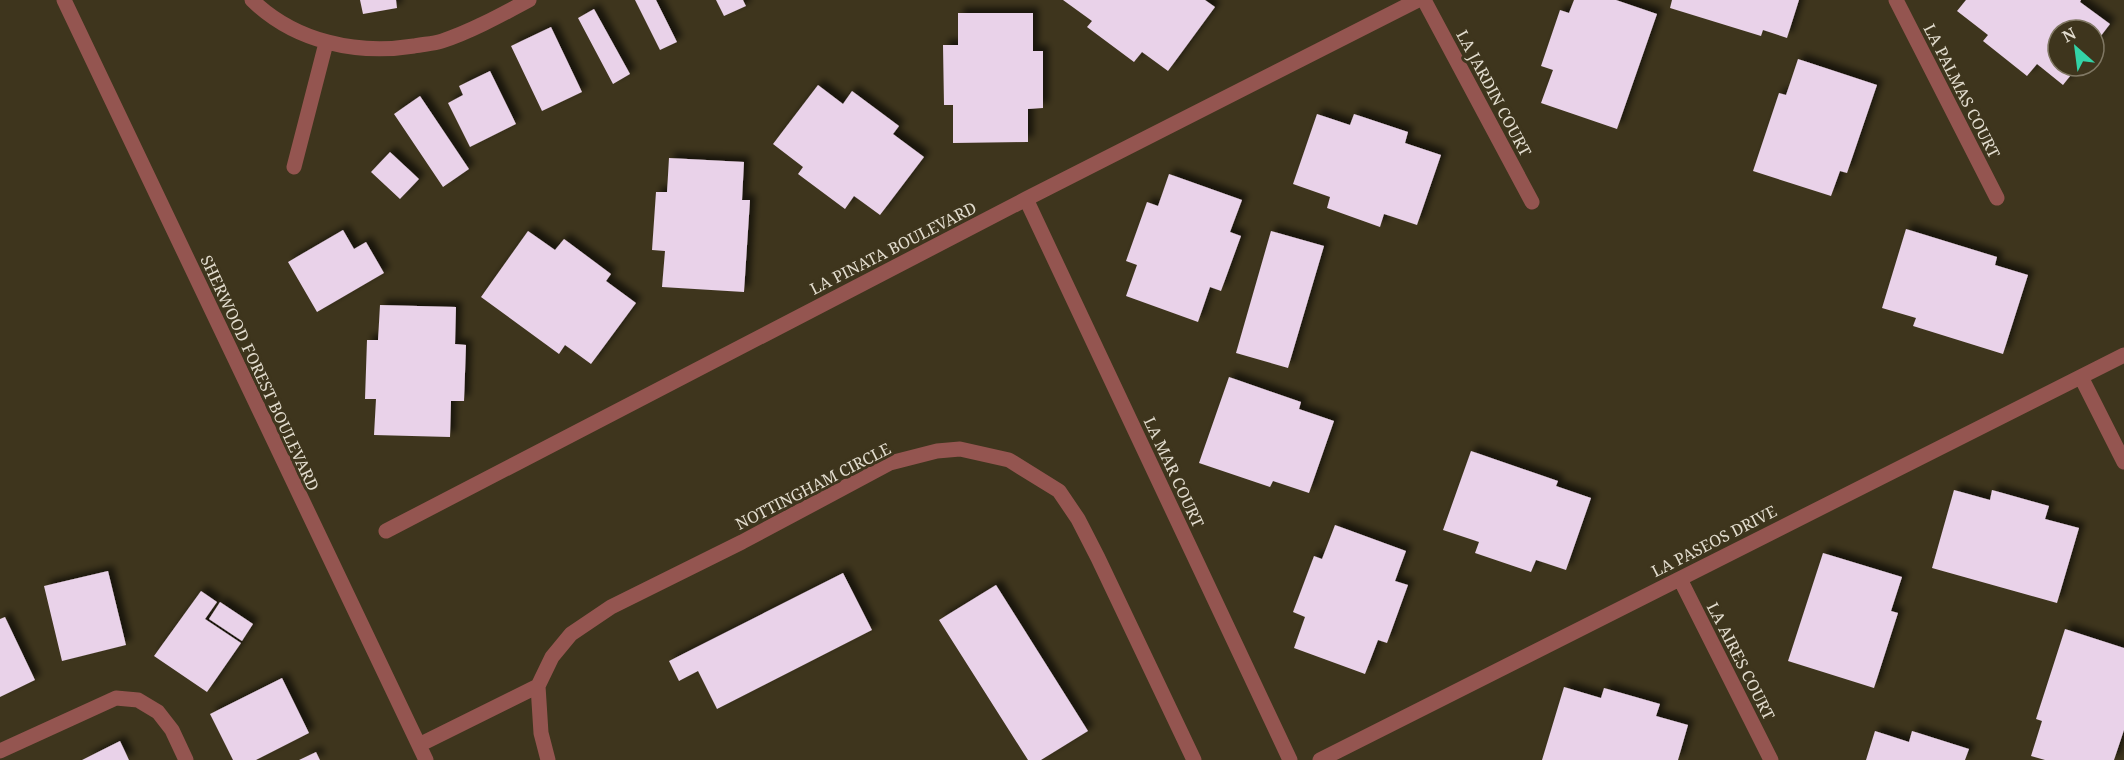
<svg xmlns="http://www.w3.org/2000/svg" width="2124" height="760" font-family="'Noto Serif',serif">
	<defs>
		<filter id="shadow"><feDropShadow dx="5.5" dy="-5.5" stdDeviation="3" flood-color="#0009"/></filter>
	</defs>
	<rect width="100%" height="100%" fill="#3e351d"/>
	<path fill="#e9d2e9" filter="url(#shadow)" d="M360,0H396L397,8L363,14Z
		M635,0H656L677,42L660,50Z
		M716,0H743L746,6L724,16Z
		M1063,0H1205L1215,7L1168,71L1142,52L1134,62L1087,27L1092,21Z
		M1574,0H1616L1657,14L1617,129L1541,103L1553,70L1541,66L1560,10L1569,13Z
		M1672,0H1799L1787,38L1763,30L1761,36L1670,8Z
		M1966,0H2081L2080,2L2110,24L2094,45V30H2058V66H2078L2063,85L2037,64L2027,76L1983,41L1988,35L1957,11Z
		M594,9L630,74L613,84L578,18Z
		M958,13H1033V51H1043V108L1028,109V142L953,143V105H944L943,45H958Z
		M551,27L582,92L542,111L511,46Z
		M1798,59L1877,85L1847,173L1840,171L1831,196L1753,171L1779,93L1786,95Z
		M490,71L516,124L470,147L448,103L463,95L459,86Z
		M818,85L843,104L852,91L899,126L893,134L924,157L880,215L854,196L845,209L798,174L803,167L773,144Z
		M420,96L469,169L443,187L394,114Z
		M1317,114L1350,125L1354,114L1408,132L1405,143L1441,155L1417,225L1384,214L1380,227L1327,208L1330,197L1293,184Z
		M390,152L419,179L400,199L371,172Z
		M669,158L744,162L742,200H750L744,292L662,287L665,251L652,250L656,192H667Z
		M1169,174L1242,200L1230,232L1241,236L1221,291L1210,287L1198,322L1126,296L1137,265L1126,261L1147,202L1158,206Z
		M1906,229L1997,257L1995,265L2028,275L2003,354L1913,326L1916,318L1882,308Z
		M343,230L354,249L366,242L384,273L317,312L288,262Z
		M528,231L555,250L564,239L611,274L606,281L636,303L591,364L565,345L559,354L481,297Z
		M1271,231L1324,246L1288,368L1236,353Z
		M380,305L456,307L455,344L466,345L464,401H451L450,437L374,435L376,399H365L367,340H378Z
		M1229,377L1301,402L1299,409L1334,421L1309,493L1273,481L1270,487L1199,463Z
		M1471,451L1558,481L1556,486L1591,498L1566,570L1536,560L1531,572L1475,553L1479,542L1443,530Z
		M1954,490L1990,500L1992,490L2049,506L2045,519L2079,528L2057,603L1932,568Z
		M1335,525L1406,551L1395,581L1408,585L1387,643L1378,640L1365,674L1294,648L1305,617L1293,612L1314,556L1322,559Z
		M1823,553L1902,577L1891,611L1898,613L1874,688L1788,661Z
		M108,571L126,645L62,661L44,586Z
		M843,573L872,630L717,709L698,671L679,681L669,661Z
		M996,585L1088,731L1041,760H1028L939,620Z
		M201,591L217,602L205,619L241,643L207,692L154,656Z
		M220,602L253,624L242,641L209,619Z
		M5,617L35,680L0,697V619Z
		M2065,629L2124,648V730L2114,760H2045L2031,756L2042,721L2036,719Z
		M282,678L309,733L256,760H233L210,714Z
		M1564,687L1601,698L1604,688L1660,704L1656,716L1688,725L1678,760H1542Z
		M1875,731L1909,742L1912,731L1969,749L1965,760H1866Z
		M120,741L129,760H82Z
		M316,752L320,760H299Z"/>
	<g fill="none" stroke-linecap="round" stroke-linejoin="round">
		<path stroke="#945550" stroke-width="15" d="M64,0L426,760
			M252,0C295,42 357,55 414,46C423,44 433,44 442,41C472,31 501,15 529,0
			M1424,0L1532,202
			M1896,0L1997,198
			M294,167L326,43
			M1026,199L1290,760
			M2081,377L2124,462
			M386,531L1026,199L1418,0
			M1680,579L1771,760
			M419,745L538,686
			M0,751L116,698L138,700L158,712L172,730L186,760
			M548,760L541,733L538,686L552,657L571,634L611,607L742,542L890,463L937,451L960,449L1009,460L1059,491L1078,519L1098,558L1194,760
			M1320,760L2124,355"/>
	</g>
	<g text-anchor="middle" dominant-baseline="central" stroke-width="6" stroke-linejoin="round" paint-order="stroke">
		<g font-size="16" fill="#e2dcce" stroke="#3e351d">
			<text transform="translate(1962 91) rotate(63)">LA PALMAS COURT</text>
			<text transform="translate(1494 93) rotate(62)">LA JARDIN COURT</text>
			<text transform="translate(893 248) rotate(-27)">LA PINATA BOULEVARD</text>
			<text transform="translate(260 373) rotate(65)">SHERWOOD FOREST BOULEVARD</text>
			<text transform="translate(1174 472) rotate(65)">LA MAR COURT</text>
			<text transform="translate(813 486) rotate(-27)">NOTTINGHAM CIRCLE</text>
			<text transform="translate(1714 541) rotate(-27)">LA PASEOS DRIVE</text>
			<text transform="translate(1741 661) rotate(63)">LA AIRES COURT</text>
		</g>
	</g>
	<g transform="translate(2076 48) rotate(332)"><circle r="28" fill="#3e351d" stroke="#807864" stroke-width="1.5"/>
	<path d="M0-4.5L10 22L0 15L-10 22Z" fill="#33d4a8"/>
	<text y="-9" font-size="16" font-weight="bold" text-anchor="middle" fill="#e2dcce">N</text>
	</g>
</svg>
